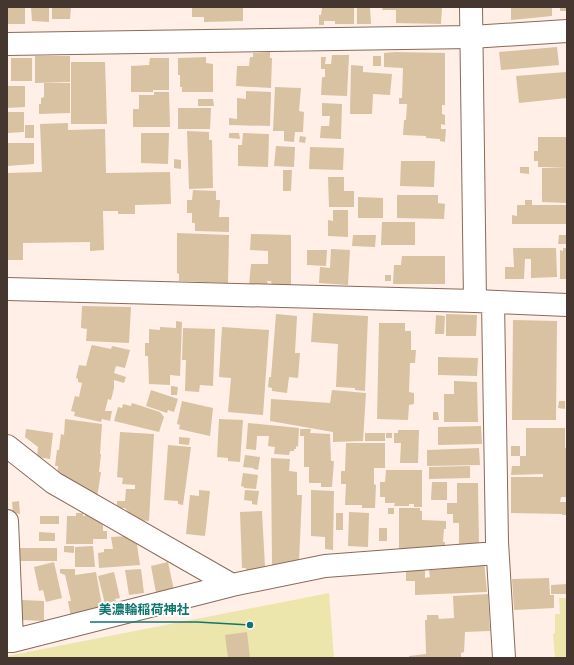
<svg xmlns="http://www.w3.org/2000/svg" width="574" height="665" font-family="'Varela Round','Noto Sans JP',sans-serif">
	<rect width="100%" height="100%" fill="#ffefe7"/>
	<path fill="#ede6ac" d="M329,593L334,658H7V656Z
		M559,598H567V658H555L553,634L555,633V614H560Z"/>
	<path fill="#d8c2a2" d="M7,7H25V24H7Z
		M31,7H49V22L32,21Z
		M52,7H71L70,19H52Z
		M192,7H243V21L204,22V17H192Z
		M322,7H354V24H335V21H324V25H319V15H321Z
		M357,7H370L371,24H357Z
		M383,7H442L441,24L396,23V10H382Z
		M511,7H552V16L511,20Z
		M560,7H567V11H560Z
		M557,47L559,65L501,70L499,52Z
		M270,52V58H272L271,88L236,86L237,66H249L250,57H253V53Z
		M395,52L445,53V105H442V114L445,115V125L441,124V129H446L445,142L440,141V139L426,138V136L403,135L404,120H406L407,104H399V98H402L403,68L384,67V53Z
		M332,55H349L347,96L321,95L322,77H325V69H321V57H326L325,64H331Z
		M35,56H70V82L35,83Z
		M373,56H381V66H373Z
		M206,57V63L213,64V92H182V87H180V75H178V58Z
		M11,58H32V81H11Z
		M150,58H169V90H153V92H131V66L149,65Z
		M71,62H105L107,124H71Z
		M351,65L363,66V72L392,74L390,95L373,94L372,114H350Z
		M566,72L567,98L519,103L516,76Z
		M44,83H70V113L39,114V104H41V98L44,97Z
		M7,86H25V107L7,108Z
		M275,87L301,88L299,111L304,112L303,132H295L294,142L284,141V131H273Z
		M246,91L271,92L270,126L229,125V118L237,119V98L246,99Z
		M154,92H169L170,127H133V109H139V95H154Z
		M198,99H213L214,106H198Z
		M322,103L342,104L341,139L320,138L321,126H329L330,116H322Z
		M178,108H211L210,129H178Z
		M7,112H24V132L7,133Z
		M68,123V130L105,129L106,173L170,172L171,204L135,205V214H118V211H103L104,250L90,251V242L23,243V260H7V173L42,172L40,124Z
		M25,125H34V138H25Z
		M187,131L209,132V140H212L213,188L189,189Z
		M141,133H169L168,164L141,163Z
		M229,133H239L240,139L229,138Z
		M243,133L269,134L268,167L238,166V145H242Z
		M300,136L306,137L305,143L299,142Z
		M538,137H567V167H538V161H534V151H538Z
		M7,143H34V164L7,166Z
		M276,146L295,147L294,167L274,166Z
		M310,147L344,148L343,170L309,169Z
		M174,159L181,160V169L174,168Z
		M401,161H435L434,187L400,186Z
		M520,167H529V174L520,173Z
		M567,167V203L542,202V168Z
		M283,170H292L291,191H283Z
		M328,177H344V191H354V207H329Z
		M193,190L216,191V200H220L219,217H229V232L195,231V223H192V213H187V200H192Z
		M397,195H438V203L445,204L444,219L397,218Z
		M358,197L383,198V218H358Z
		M525,200H532V205H567V224H512V215L517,216V205H525Z
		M333,210H348V237L328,236V220L333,221Z
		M382,222H415V245H381Z
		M177,233L229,235L228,283L179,281V274L177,273Z
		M251,234L291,235V285H280V286H272L271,281H267L268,285H249L251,264H268V251L250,250Z
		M353,235H376L375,247L352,246Z
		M559,235H567V244H558Z
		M513,248H556L557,277L531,278V259H525L524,279H505V267H514Z
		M563,248H567V279H560V250L563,251Z
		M331,249L350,250L348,285L319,283L320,267L330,268Z
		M307,250H327L326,266L307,265Z
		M402,256H445V284H393L394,265H401Z
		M385,275H391V281H385Z
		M82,306L131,307L129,343L86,341L87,329L81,328Z
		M313,313L368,316L365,391L355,390V388L336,387L338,344L311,342Z
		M276,314L297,316L295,353H300L298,378L289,377L287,393L272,391V388L268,387L269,377H271Z
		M446,314L477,315L476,336H446Z
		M436,315L445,316L444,334H435Z
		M513,320L557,321L556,420H512Z
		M176,321L182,322L180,376L170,375V385L149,384L148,356H145V343H149V329L160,330V327L176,328Z
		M379,323H405V331H411V350H416L415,363H410L409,392L414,393V404L409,405L408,420L377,419Z
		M222,327L269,330L263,415L228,412L231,378L219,377Z
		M183,328L215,329L213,386L200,385L199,392L185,391L186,360H182Z
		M92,345L111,349L112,346L130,350L125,368L116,366L114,373L126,377L124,383L114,380V388L111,400L108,399L105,411H112L110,421L102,419L101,422L74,416L75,412L71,411L75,396L79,397L82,383L78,382V379L76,378L79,365L86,366L91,347Z
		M438,357L478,358L477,376L438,375Z
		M454,381L477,382L478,422H444V394H454Z
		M171,386L178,387L177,395H171Z
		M151,390L178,399L174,412L168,410L167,413L146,406Z
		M332,390L366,393L363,441L333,442V432L270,421L271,399L330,403Z
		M182,401L213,408L210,436L179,429L180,425L177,424Z
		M559,401H565V409L558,408Z
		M132,403L160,412L164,417L159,432L114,421L118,407L122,408L123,404L131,406Z
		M433,412H438L439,420H433Z
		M65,419L102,424L100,454H101L99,472H101L97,498L70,486V479L57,477L58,466H55L57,450H59L61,434L64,435Z
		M219,419L243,420L240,462L228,461V458L217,457Z
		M248,423L299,428L298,447L296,446V449H294V451H290L289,455L274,454L275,447L268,446L269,436H257L256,450L246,449Z
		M481,426L482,444L438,445V427Z
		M526,428H565V448H567V497H561L560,502H567V515H562V514L511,513V477H543V474L511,475L512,466H520V456H526Z
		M26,429L53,433L50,459L37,457L38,447L25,437Z
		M300,429H311L310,433L330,434L331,461H334L332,487H321V483H309V467H304V436H300Z
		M398,430H419L418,463H400L401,443H394V433H398Z
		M120,432L154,434L149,521L135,520L125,508H117V501H125L126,489H135V485L122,484L123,478L117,477Z
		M365,433H385V441H365Z
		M386,433H392V438H386Z
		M179,437L190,438L189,445L179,444Z
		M346,443H385V468H374V484L376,485L375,508H362V505H345L346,484H341V471H345Z
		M168,445L191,447L183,505L178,504V501L164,500Z
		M511,446H520V456H511Z
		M479,448L480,465L427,466V450Z
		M245,455L260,457L258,470L254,469L253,468L243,467Z
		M271,458L290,459L289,471L297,472V495H302L299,562L297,566L272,565Z
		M470,466V478L429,479V467Z
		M386,470H422V507H414V504H409V506H394L395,503H385V497H380V482H385Z
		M243,473L258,475L256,489L244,488V487L241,486Z
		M432,482H447V500H431Z
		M457,483H478L479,546H459V523H453V514H447V503H457Z
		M199,490L210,491L205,536L186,534L190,495L199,496Z
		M245,490L259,491L257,505L252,504V501L244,500Z
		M311,490L334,491L333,550L325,549V537L311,536Z
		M19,501L20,514L13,513L12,502Z
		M388,508H394V514H388Z
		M399,508H420V511H422V520L446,521V529H444L443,542H445V553L399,550Z
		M262,511L265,567H263V573L246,574V568H242L240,512Z
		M85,512L103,521V531H107V539H93V544H66L67,516H76V513H83V516H85Z
		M349,512L369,513L368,547L348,546Z
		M336,513H343V530H336Z
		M40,516H59V524H40Z
		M379,528H387V541H379Z
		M39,532L55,533V541H39Z
		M127,536L128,539L136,538L140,565L99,568L98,553L104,552V549H113L111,537Z
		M64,546H74V553L64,552Z
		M93,546L95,567H75V547Z
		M19,548H57V561H19Z
		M484,561L487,592L415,595V581H406V569L425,567V578L430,577L429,570L443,569L442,565Z
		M54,562L62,598L46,602L43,590L39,591L34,567Z
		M168,562L175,595L157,598L151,566Z
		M60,569H75V575L96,572L103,611L71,618L68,601H71L65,575L60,573Z
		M141,569L144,593L129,595L125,570Z
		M114,572L120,598L115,599L116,601L105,604L98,576Z
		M549,578L550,595H554V608L514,610L512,579Z
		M567,584V594H551V585Z
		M488,594L490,631L465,632L464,652L461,653V658H409V656L426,654L425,620H427V615H438L439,619L454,618L453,596Z
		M22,600L44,601V621L22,620Z
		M247,632L250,658H228L225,635Z"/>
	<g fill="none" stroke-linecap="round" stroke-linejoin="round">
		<defs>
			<path id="street" d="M7,44L471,37L567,31
				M7,289L475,301L567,305
				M493,302L497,542L504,658
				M7,446L54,483L232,585
				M7,521L12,641H7
				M12,641L232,585L325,566L497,553"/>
			<path id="secondary" d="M471,7L475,301"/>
		</defs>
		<use href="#street" stroke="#8a6a58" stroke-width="24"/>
		<use href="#secondary" stroke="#8a6a58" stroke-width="24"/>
		<use href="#street" stroke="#fff" stroke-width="22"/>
		<use href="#secondary" stroke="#fff" stroke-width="22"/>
	</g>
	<path fill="none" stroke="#0f766e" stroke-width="1.5" d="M250 625L197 622H90"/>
	<circle fill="#0f766e" stroke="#fff" stroke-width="1.5" cx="250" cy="625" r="4"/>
	<g font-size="13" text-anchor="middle" font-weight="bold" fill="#0f766e" stroke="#fff" stroke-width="3.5" stroke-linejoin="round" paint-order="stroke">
		<text x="144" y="614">美濃輪稲荷神社</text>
	</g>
	<rect width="574" height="665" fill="none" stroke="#45372f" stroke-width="16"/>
</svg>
